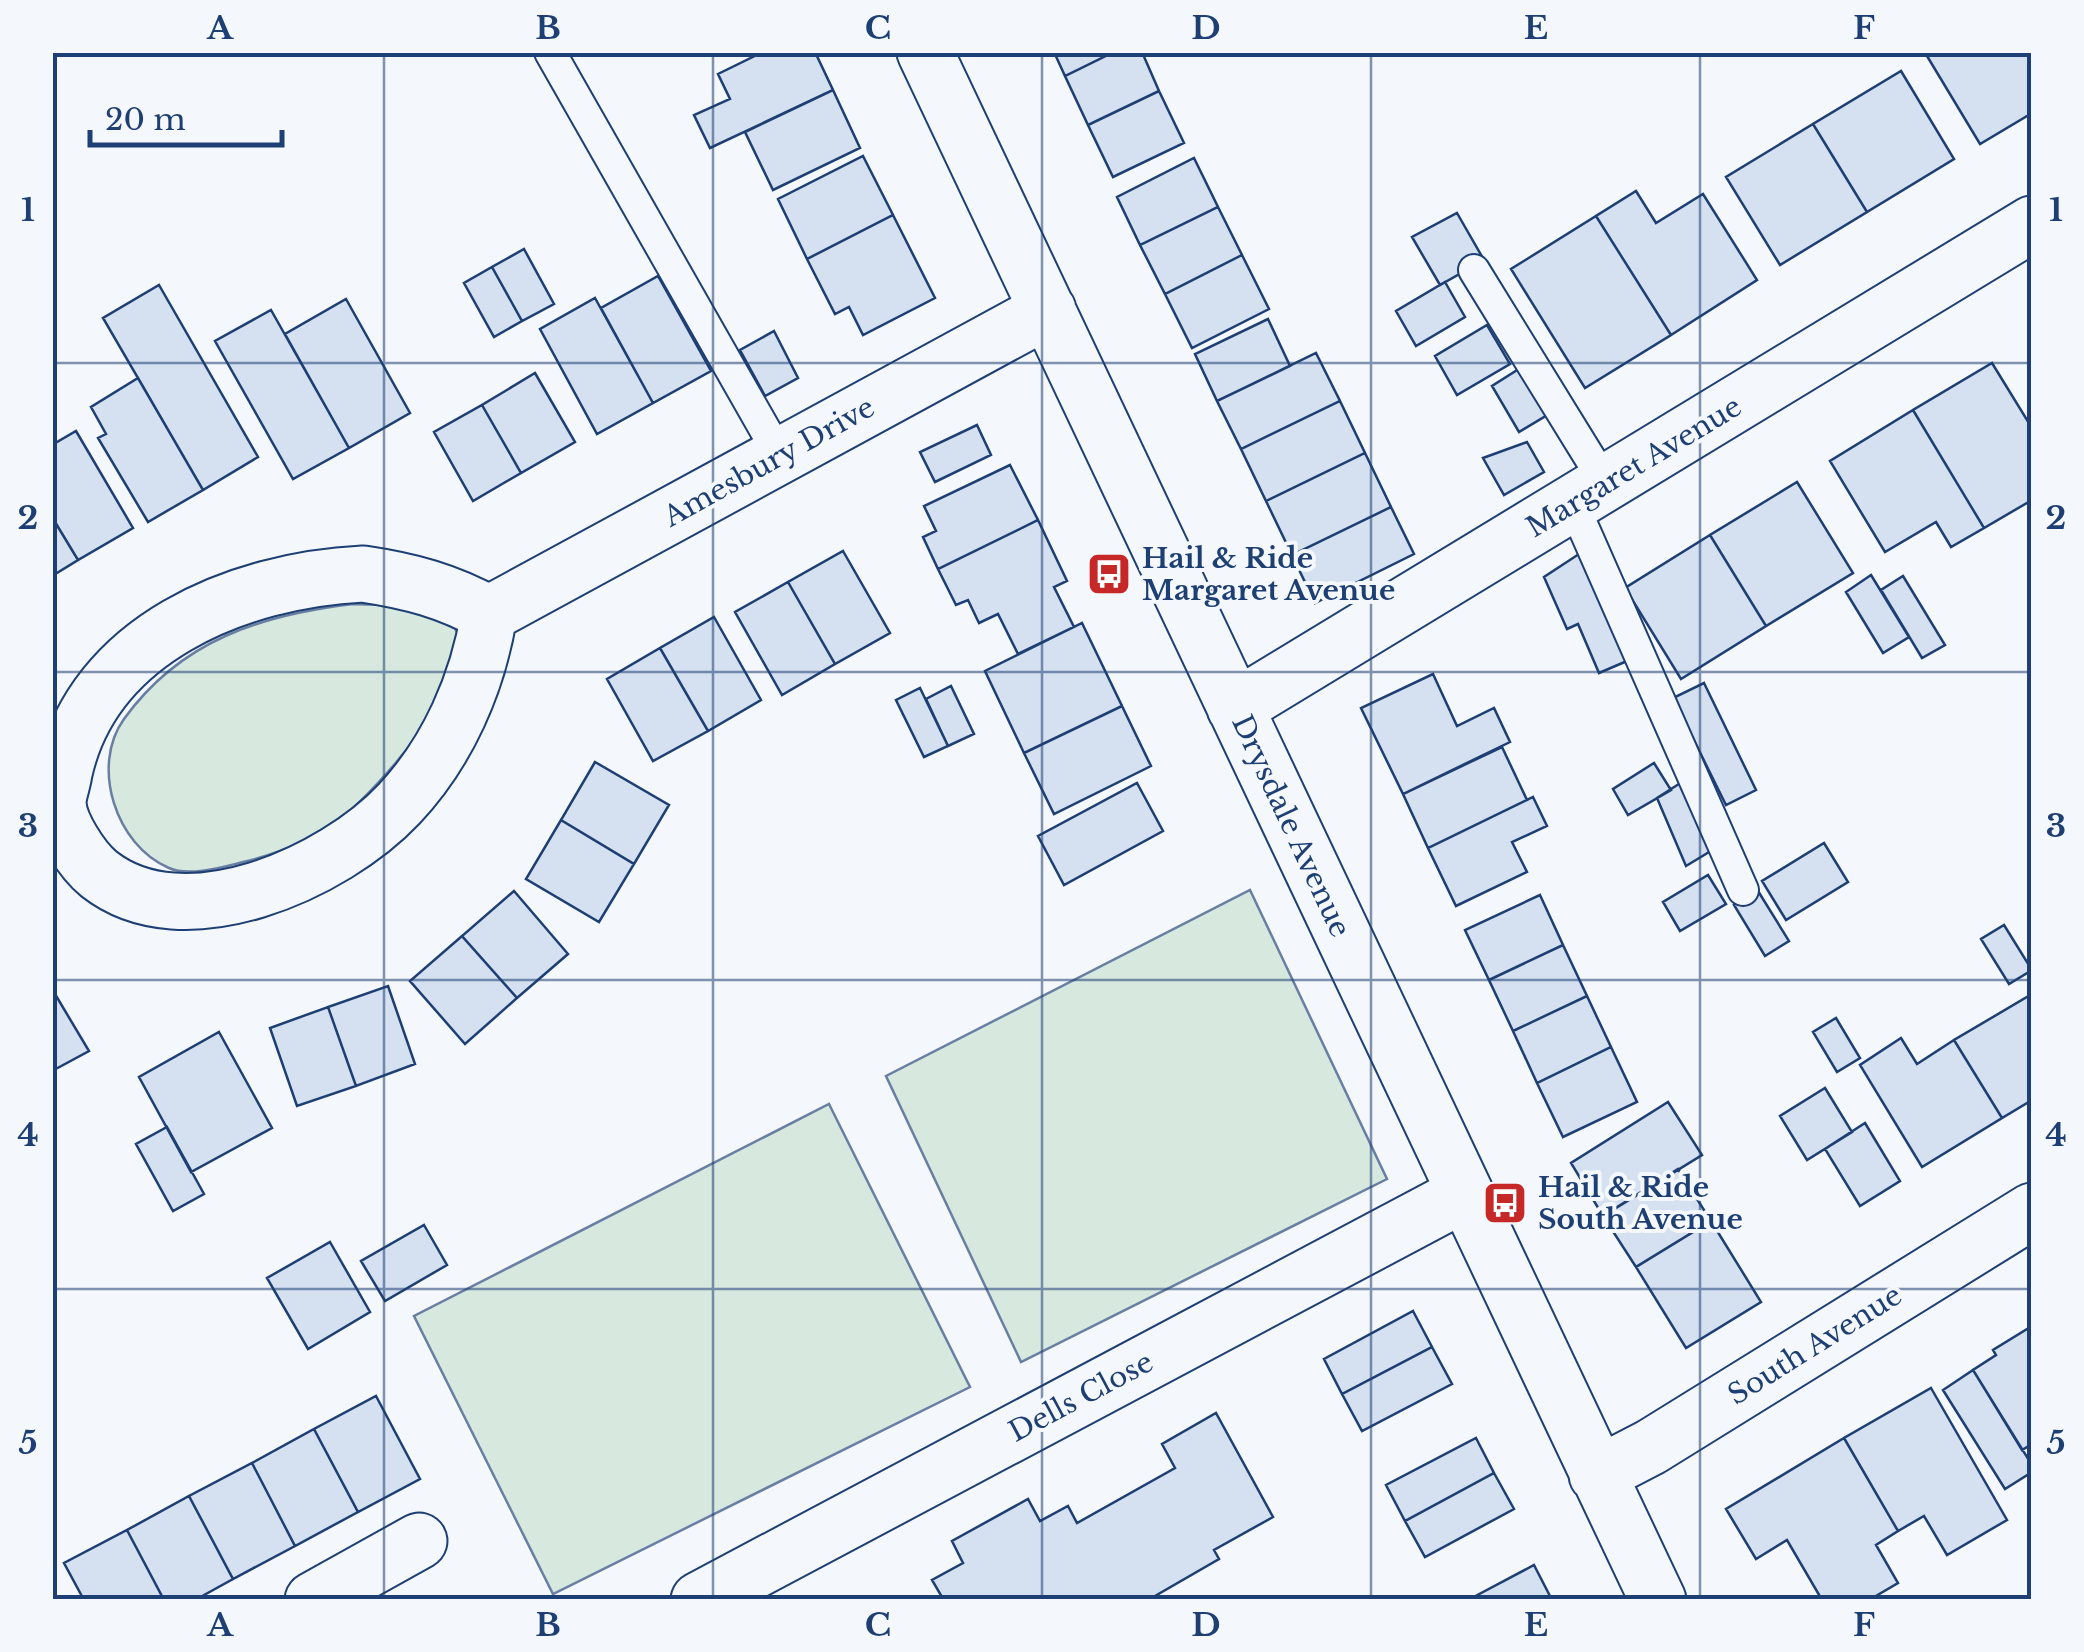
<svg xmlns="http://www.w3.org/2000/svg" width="2084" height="1652" font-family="'Libre Baskerville',serif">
	<rect width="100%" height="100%" fill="#f4f7fb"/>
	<path fill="#d7e8df" stroke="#687fa3" stroke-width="2.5" d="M353,604C382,606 425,600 449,621C496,662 373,794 340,819C312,840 277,854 243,862C223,867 189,877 169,868C116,846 90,766 124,719C181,640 261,615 353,604Z
		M1250,890L1387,1179L1021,1362L886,1076Z
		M829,1104L970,1387L553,1594L414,1316Z"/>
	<path fill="#d5e0f0" stroke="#1d3f73" stroke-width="2.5" d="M763,52H815L833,90L710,148L694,115L730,99L718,74Z
		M1054,52H1114L1065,76Z
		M1114,52H1142L1159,91L1088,125L1065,76Z
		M1932,52H2032V113L1980,144L1927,56Z
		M1901,71L1954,159L1867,212L1813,124Z
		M833,90L860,148L773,190L745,132Z
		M1159,91L1184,143L1113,177L1088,125Z
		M1813,124L1867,212L1780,265L1726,177Z
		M863,156L893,215L807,259L778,199Z
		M1194,158L1218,207L1140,245L1117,197Z
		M1636,191L1656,223L1703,194L1757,280L1671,335L1596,216Z
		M1218,207L1242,255L1165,294L1140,245Z
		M1457,213L1484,260L1440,285L1412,237Z
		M893,215L935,298L863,335L849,307L835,314L807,259Z
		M1596,216L1671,335L1585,388L1511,269Z
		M524,249L554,304L522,321L492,267Z
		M1242,255L1269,309L1192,348L1165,294Z
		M492,267L522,321L494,337L464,283Z
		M658,276L711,371L653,403L601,308Z
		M1445,282L1465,317L1416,346L1396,311Z
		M159,285L258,457L203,490L103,318Z
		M595,298L653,403L597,434L540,329Z
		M346,299L410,413L349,448L285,334Z
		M271,310L349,448L293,479L215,341Z
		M1268,319L1290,366L1217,401L1195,354Z
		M1487,325L1510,364L1457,395L1435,356Z
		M774,331L798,378L765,396L740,350Z
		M1316,353L1340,401L1241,449L1217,401Z
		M1992,363L2032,428V500L1984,528L1913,410Z
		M1522,367L1549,414L1519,432L1492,386Z
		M535,373L575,442L521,473L482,405Z
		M138,378L203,490L148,522L98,438L106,434L91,407Z
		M1340,401L1365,453L1266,501L1241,449Z
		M482,405L521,473L473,501L434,432Z
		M1913,410L1984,528L1951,547L1936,522L1885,552L1830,461Z
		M977,425L991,455L935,482L920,452Z
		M76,431L133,528L78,560L52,517V445Z
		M1527,442L1544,472L1504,495L1483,458Z
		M1365,453L1391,507L1292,555L1266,501Z
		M1010,465L1038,520L938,569L923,537L936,531L924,506Z
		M1797,482L1853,573L1766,626L1710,535Z
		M1391,507L1414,554L1315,603L1292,555Z
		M52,517L78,560L52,576Z
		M1038,520L1067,581L1054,587L1074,627L1018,654L998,614L979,623L968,600L956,605L938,569Z
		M1710,535L1766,626L1681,679L1625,588Z
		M843,551L890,633L835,664L788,582Z
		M1579,554L1627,661L1599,673L1578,624L1567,629L1544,577Z
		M1871,575L1909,637L1883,653L1846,592Z
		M1903,576L1945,645L1922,658L1881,590Z
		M788,582L835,664L782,695L735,612Z
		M714,617L761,700L708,731L660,648Z
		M1082,623L1122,706L1024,753L985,671Z
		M660,648L708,731L653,761L607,679Z
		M1433,674L1457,726L1494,708L1510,742L1403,794L1361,708Z
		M1704,683L1756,790L1726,805L1673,698Z
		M951,686L974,734L948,746L926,699Z
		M920,688L948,746L924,757L896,700Z
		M1122,706L1151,766L1054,814L1024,753Z
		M1502,747L1527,800L1428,848L1403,794Z
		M595,762L669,805L634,864L561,820Z
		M1654,763L1671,790L1628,815L1613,789Z
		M1682,782L1714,849L1686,866L1657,798Z
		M1137,783L1163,831L1064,885L1038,836Z
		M1533,797L1547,826L1512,842L1527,872L1456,906L1428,848Z
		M561,820L634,864L599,922L526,879Z
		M1824,843L1848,882L1786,920L1762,881Z
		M1708,875L1726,904L1680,931L1663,902Z
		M514,891L568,954L517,998L462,936Z
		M1758,891L1789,941L1765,956L1734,905Z
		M1540,895L1563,945L1489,980L1465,930Z
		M2004,925L2032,970L2009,984L1981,939Z
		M462,936L517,998L465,1044L410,981Z
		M1563,945L1587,996L1513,1031L1489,980Z
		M388,986L415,1064L356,1086L328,1007Z
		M52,989L89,1051L52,1071Z
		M2032,994V1100L2002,1118L1954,1040Z
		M1587,996L1611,1047L1537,1083L1513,1031Z
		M328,1007L356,1086L297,1106L270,1028Z
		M1836,1018L1860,1058L1837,1072L1813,1032Z
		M219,1032L272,1128L191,1172L139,1077Z
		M1901,1038L1917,1064L1954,1040L2002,1118L1922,1167L1860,1065Z
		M1611,1047L1637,1102L1563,1137L1537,1083Z
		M1825,1088L1852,1132L1807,1160L1780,1116Z
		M1668,1102L1702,1155L1603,1216L1571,1163Z
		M1865,1123L1900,1181L1860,1206L1825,1149Z
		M167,1127L204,1194L173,1211L136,1144Z
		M1678,1169L1711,1221L1636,1267L1603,1216Z
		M1711,1221L1761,1302L1686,1348L1636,1267Z
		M424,1225L447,1265L385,1301L361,1261Z
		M330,1242L370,1312L308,1349L267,1278Z
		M1413,1311L1432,1347L1342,1394L1324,1359Z
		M2032,1326V1444L2022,1450L1973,1370L1996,1355L1993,1350Z
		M1432,1347L1452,1384L1362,1431L1342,1394Z
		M1973,1370L2032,1465V1472L2005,1489L1943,1390Z
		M1931,1388L2007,1520L1947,1555L1924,1516L1898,1531L1844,1438Z
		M376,1396L420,1479L358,1512L314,1429Z
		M1216,1413L1273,1517L1214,1550L1219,1559L1148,1600H937L942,1597L932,1580L963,1563L952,1541L1028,1499L1040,1521L1068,1506L1077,1523L1175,1468L1162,1444Z
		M314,1429L358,1512L295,1546L252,1463Z
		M1476,1438L1494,1473L1405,1521L1386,1485Z
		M1844,1438L1898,1531L1876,1545L1898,1583L1869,1600H1822L1787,1540L1756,1559L1726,1509Z
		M252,1463L295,1546L233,1579L189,1496Z
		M1494,1473L1514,1509L1425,1557L1405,1521Z
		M189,1496L233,1579L195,1600H164L127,1530Z
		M127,1530L164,1600H84L64,1563Z
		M1534,1565L1552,1600H1468Z"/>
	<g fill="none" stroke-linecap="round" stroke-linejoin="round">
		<defs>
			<path id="service" d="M550,52L780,456
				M1474,270L1606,484
				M1573,504L1743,890"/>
			<path id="minor" d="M925,52L1658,1600
				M363,574C410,581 448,591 489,614C478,683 448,752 399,804C334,873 184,941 99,874C82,860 59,825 58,803C58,794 63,782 64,773C93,639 238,580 363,574Z
				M489,614L1048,310
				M1235,708L2032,224
				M1597,1475L1651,1447L2032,1211
				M313,1600L419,1541
				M699,1600L1464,1194"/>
		</defs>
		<use href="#service" stroke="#1d3f73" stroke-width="34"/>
		<use href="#minor" stroke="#1d3f73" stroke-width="59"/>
		<use href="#service" stroke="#f4f7fb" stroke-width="30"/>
		<use href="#minor" stroke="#f4f7fb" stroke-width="55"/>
	</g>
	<path fill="none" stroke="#1d3f73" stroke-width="2.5" stroke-opacity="0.55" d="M384,52V1600M713,52V1600M1042,52V1600M1371,52V1600M1700,52V1600M52,363H2032M52,672H2032M52,980H2032M52,1289H2032"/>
	<defs>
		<symbol id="bus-square" viewBox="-11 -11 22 22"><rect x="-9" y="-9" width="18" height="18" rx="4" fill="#c62828" stroke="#f4f7fb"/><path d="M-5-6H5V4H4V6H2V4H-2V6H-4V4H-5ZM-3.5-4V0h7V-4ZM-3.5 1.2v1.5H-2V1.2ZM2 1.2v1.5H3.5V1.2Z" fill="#fff"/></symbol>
	</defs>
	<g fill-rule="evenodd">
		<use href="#bus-square" x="1084" y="549" width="50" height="50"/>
		<use href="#bus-square" x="1480" y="1178" width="50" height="50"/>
	</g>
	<g text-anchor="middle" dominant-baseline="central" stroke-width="8" stroke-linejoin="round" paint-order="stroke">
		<g font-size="28" fill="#1d3f73" stroke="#f4f7fb">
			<text transform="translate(769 462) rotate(-29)">Amesbury Drive</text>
			<text transform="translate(1634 467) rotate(-31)">Margaret Avenue</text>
			<text transform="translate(1291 826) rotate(65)">Drysdale Avenue</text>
			<text transform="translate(1815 1345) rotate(-32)">South Avenue</text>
			<text transform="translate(1081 1397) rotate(-28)">Dells Close</text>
		</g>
		<g font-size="28" font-weight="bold" fill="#1d3f73" stroke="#f4f7fb" text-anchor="start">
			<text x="1142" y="558">Hail &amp; Ride<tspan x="1142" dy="32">Margaret Avenue</tspan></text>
			<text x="1538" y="1187">Hail &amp; Ride<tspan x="1538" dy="32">South Avenue</tspan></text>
		</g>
	</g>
	<rect width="2084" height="1652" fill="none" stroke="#f4f7fb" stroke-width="110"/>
	<path d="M90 130v15h192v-15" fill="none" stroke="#1d3f73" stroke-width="5"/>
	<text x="105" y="130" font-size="30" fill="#1d3f73" stroke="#f4f7fb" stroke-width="8" paint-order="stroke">20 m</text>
	<rect x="55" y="55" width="1974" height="1542" fill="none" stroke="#1d3f73" stroke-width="4"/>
	<g font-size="32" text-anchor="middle" font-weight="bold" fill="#1d3f73">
		<text x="220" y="39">A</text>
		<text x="548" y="39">B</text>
		<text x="878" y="39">C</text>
		<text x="1206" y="39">D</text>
		<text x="1536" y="39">E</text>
		<text x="1864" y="39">F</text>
		<text x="28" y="221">1</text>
		<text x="2056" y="221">1</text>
		<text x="28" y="529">2</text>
		<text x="2056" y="529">2</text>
		<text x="28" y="837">3</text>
		<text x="2056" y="837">3</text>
		<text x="28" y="1146">4</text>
		<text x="2056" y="1146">4</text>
		<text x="28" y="1454">5</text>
		<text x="2056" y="1454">5</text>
		<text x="220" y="1636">A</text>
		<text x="548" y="1636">B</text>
		<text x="878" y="1636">C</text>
		<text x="1206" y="1636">D</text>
		<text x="1536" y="1636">E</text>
		<text x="1864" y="1636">F</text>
	</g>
</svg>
